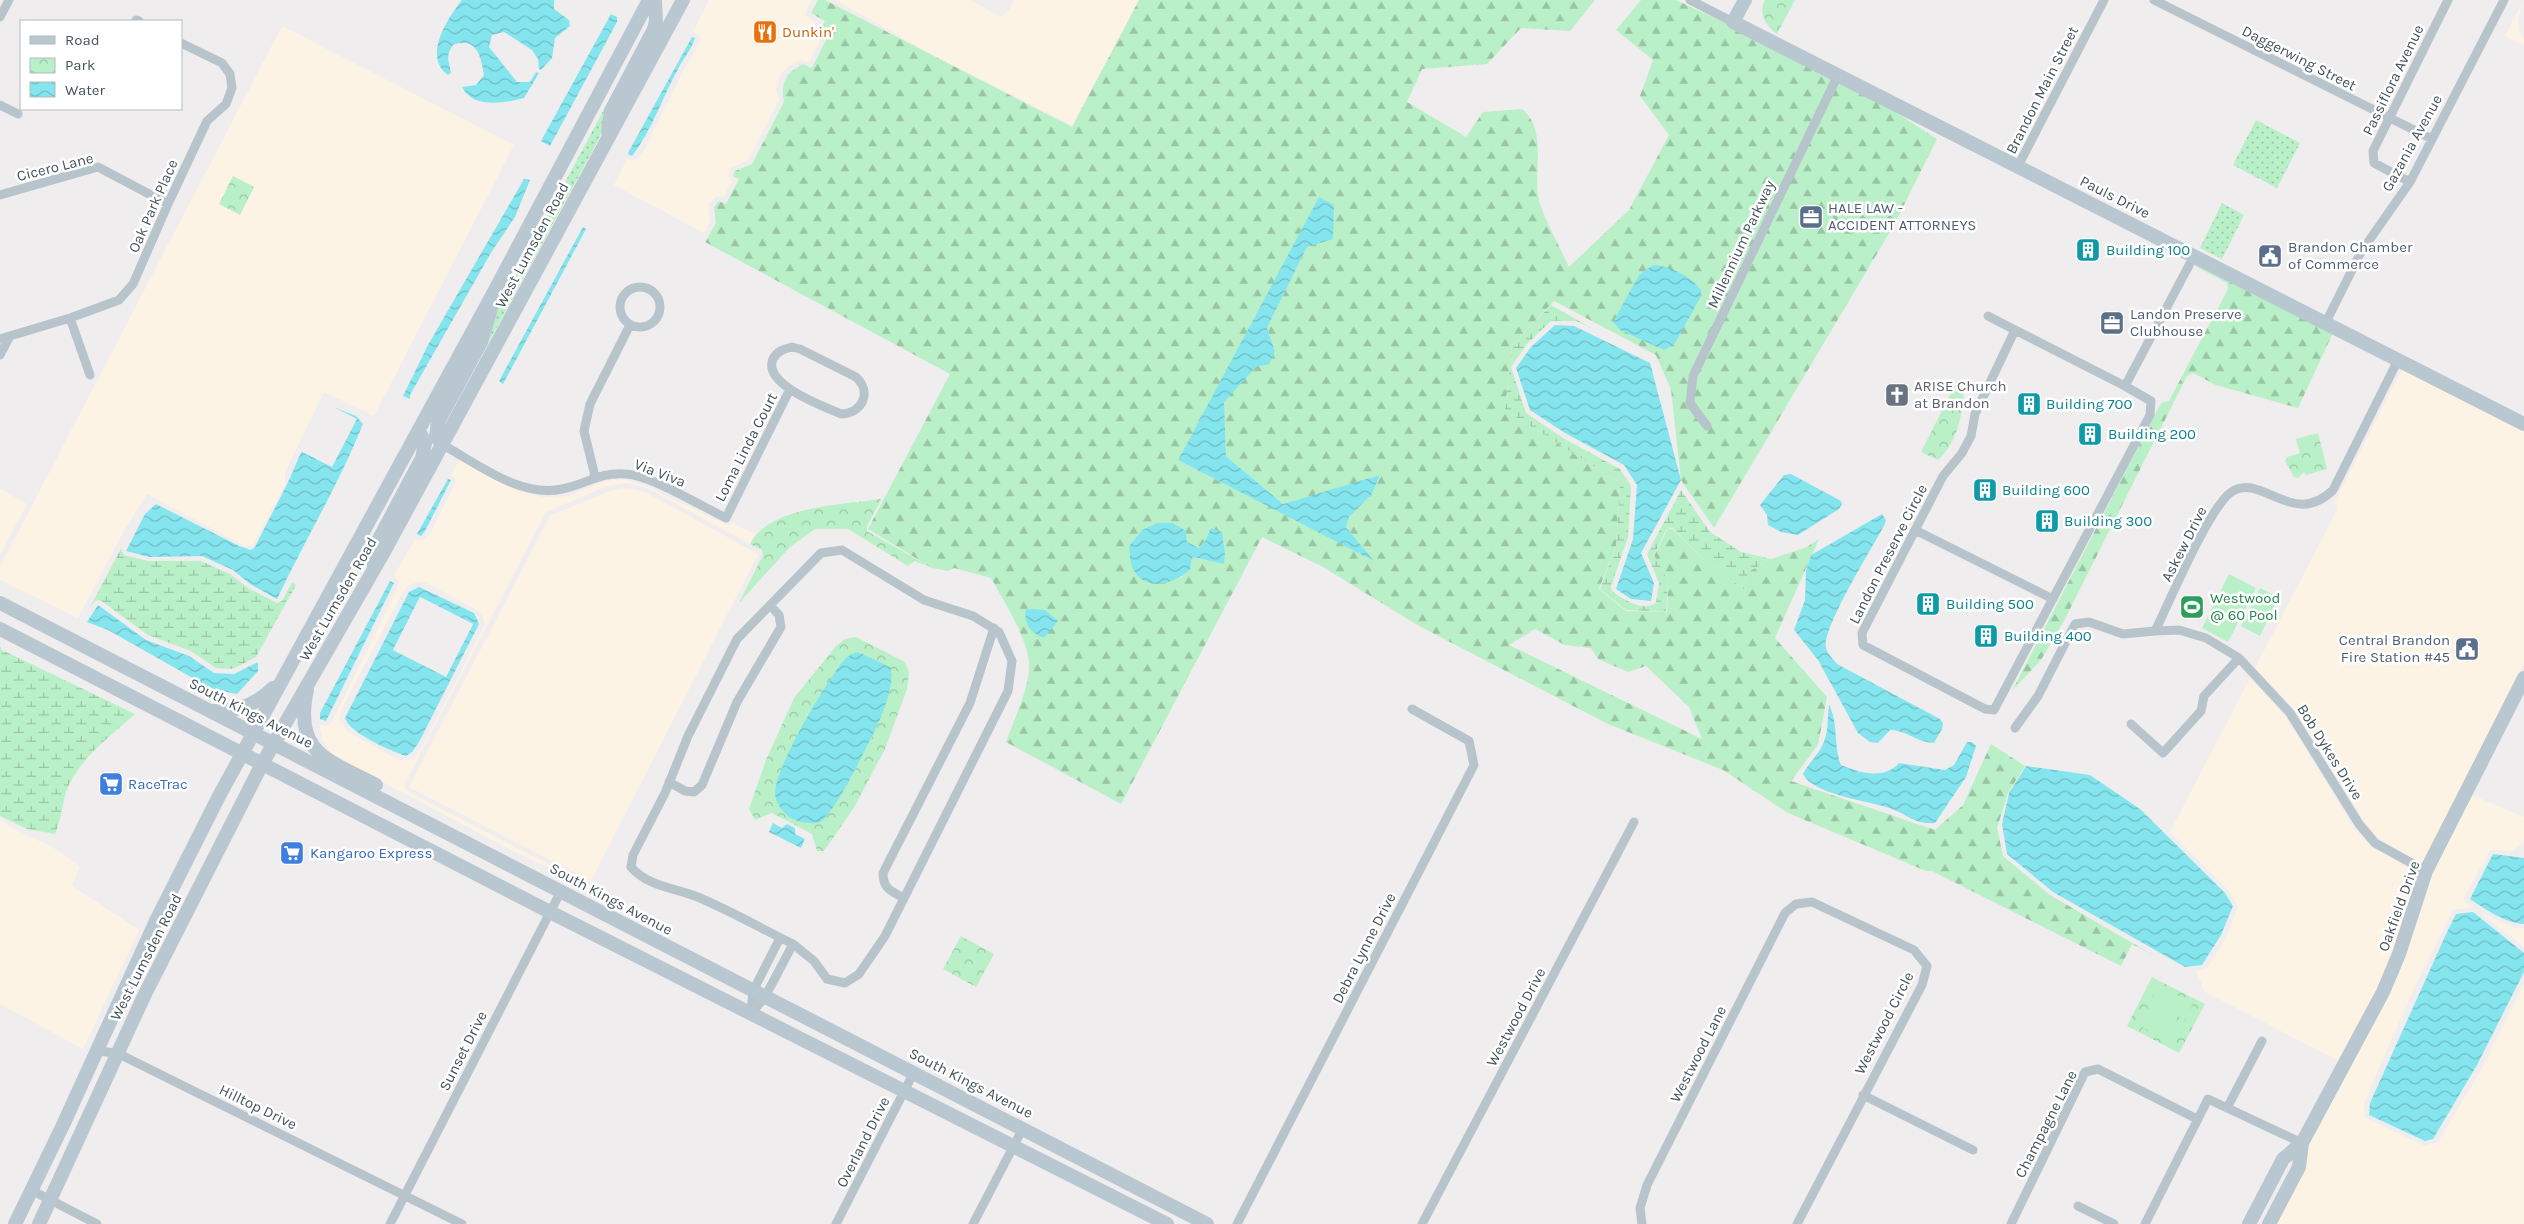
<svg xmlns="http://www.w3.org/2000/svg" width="2524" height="1224" font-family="Karla,sans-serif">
	<defs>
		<pattern id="grass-dots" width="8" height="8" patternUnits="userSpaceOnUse" patternTransform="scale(1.25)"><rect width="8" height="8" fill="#baf0c8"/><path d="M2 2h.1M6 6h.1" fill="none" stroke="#99c5a5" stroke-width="1.8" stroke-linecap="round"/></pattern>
		<pattern id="forest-firs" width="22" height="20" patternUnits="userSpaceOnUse" patternTransform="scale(1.25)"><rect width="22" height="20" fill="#baf0c8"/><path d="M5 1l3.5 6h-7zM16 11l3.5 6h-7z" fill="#99c5a5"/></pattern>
		<pattern id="wetland-marsh" width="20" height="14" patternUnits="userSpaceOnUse" patternTransform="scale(1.25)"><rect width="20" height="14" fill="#baf0c8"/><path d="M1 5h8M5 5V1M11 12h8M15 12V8" fill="none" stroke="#99c5a5"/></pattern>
		<pattern id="park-crowns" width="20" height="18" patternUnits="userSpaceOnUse" patternTransform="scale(1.25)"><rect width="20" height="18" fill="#baf0c8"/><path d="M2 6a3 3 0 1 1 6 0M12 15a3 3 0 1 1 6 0" fill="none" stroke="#99c5a5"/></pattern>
		<pattern id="water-waves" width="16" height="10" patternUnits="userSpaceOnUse" patternTransform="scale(1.25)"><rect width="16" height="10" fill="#85e5ee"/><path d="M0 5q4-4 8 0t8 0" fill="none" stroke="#6fbcc4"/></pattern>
	</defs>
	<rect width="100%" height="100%" fill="#f0edee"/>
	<path fill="#fcf3e5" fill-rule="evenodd" d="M709,0H811L805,15L816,23L811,29L812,35L820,41L809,62L800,60L789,66L780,75L776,89L779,100L748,160L730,168L728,176L732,181L723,197L716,196L709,204L710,222L704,233L614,185L627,159L635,161L646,147L683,71L697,48L700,37L693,32Z
		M836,0H970L1001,17L1009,10L1014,0H1139L1072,125L929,53Z
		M2524,0L2518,18L2519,31L2524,39V46L2505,36Z
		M282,26L514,145L374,416L324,392L285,472V484L253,545L245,546L147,494L125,529L78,618L0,580V567Z
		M2402,369L2524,430V664L2423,863L2379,839L2364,821L2296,711L2255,668L2337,510V505L2334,503Z
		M459,460L519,491L543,497L569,496L605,481L625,479L648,487L729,526L731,522L755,534L750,544L647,488L628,483L607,486L546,512L404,785L407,791L581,881L580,883L507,848L334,756L323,741L319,724L326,726L331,724L399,585V581L394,576L415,539L422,541L430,534L456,482L455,478L451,475ZM418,582L426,583L476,609L482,615L485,624L424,744L415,757L406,761L392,757L347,731L339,718L341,710L404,590L409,585Z
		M627,488L645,492L758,554L591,881L409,787L550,516L610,491Z
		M0,489L27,504L0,555Z
		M2250,678L2285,716L2354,828L2371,847L2419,874L2393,951L2377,989L2339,1061L2205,992L2196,971L2207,968L2226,938L2238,906L2228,890L2170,832Z
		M2472,795L2524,817V842L2512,851L2490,850L2464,898L2465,902L2474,907L2453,910L2414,988L2376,1075L2365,1102L2364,1116L2366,1118L2425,1146L2438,1142L2482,1068L2524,984V1224H2277L2310,1143L2398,976L2432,874Z
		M0,819L14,829L52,847L80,866L72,886L139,930L83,1049L0,1004Z
		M2481,913L2514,928H2524V947Z"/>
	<path fill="url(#grass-dots)" d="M647,29L606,113L600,137L447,419L496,311Z
		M2256,120L2300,143L2277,188L2233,165Z
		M2222,203L2244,215L2222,259L2200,248Z"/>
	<path fill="url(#forest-firs)" fill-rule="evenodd" d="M818,0H825L1072,127L1139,0H1595L1570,31L1521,28L1487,64L1422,69L1407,102L1466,137L1483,112L1522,109C1547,129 1534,168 1538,196C1540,211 1562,251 1569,267L1629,210L1669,135L1640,96L1653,60L1616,30L1641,0H1676L1838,75L1937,139L1894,225L1714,528L1681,480L1671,390L1656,355L1554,301L1512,345L1505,410L1620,483L1616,546L1599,589L1626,611L1667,612L1668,580L1654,556L1668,528L1674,530L1699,555L1744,589L1748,572L1771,559L1807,547L1819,539L1775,638L1827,697L1818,745L1791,781L1935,830L1963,805L1991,744L2025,766L2008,793L1997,828L2003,856L2050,895L2153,955L2132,944L2121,966L1932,871H1926L1788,813L1723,770L1608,724L1419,626L1323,567L1262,537L1121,804L1006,742C1014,719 1026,696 1029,671C1032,644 1004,602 991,578L954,568L948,571L932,568L868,529L950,374L705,242L716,223L714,207L719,201L726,204L739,179L733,176L735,171L752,164L784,102C780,82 786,73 803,64L812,68L826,40L817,35L825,21L811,13ZM1320,197L1307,247L1267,328L1275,351L1256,366L1223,402L1226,456L1283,504L1380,476L1372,494L1348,517L1346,527L1373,560L1178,460ZM1157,523L1186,531L1187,542L1199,548L1205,541L1211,528L1224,541V564L1191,557L1190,570L1180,578L1129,546L1142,530ZM1535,629L1565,645L1591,648L1598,659L1628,672L1646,666L1689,707L1702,739L1509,645Z
		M2196,264L2333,333L2298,408L2216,385L2193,373L2187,376L2065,619L2041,660L2012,691L2161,403L2169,401L2228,289L2227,283L2195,266Z"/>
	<path fill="url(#wetland-marsh)" d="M1551,305L1593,329L1576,321H1551L1527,344L1511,367L1526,413L1563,438L1620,469L1631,486L1628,537L1611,587L1612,591C1623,599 1642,612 1656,603L1659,583L1647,554L1681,490L1710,532L1741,552L1771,559L1748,572L1744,589L1699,555L1674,529L1670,527L1666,530L1654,555L1668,580L1666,612L1626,610L1600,589L1616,546L1620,483L1505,410L1512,345Z
		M124,543L121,549L124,555L148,561H201L230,574L248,588L277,603L282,601L292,582L296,585L256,657L233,669L216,668L191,651L148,635L100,600L95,601L89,609Z
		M0,646L2,650L135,714C110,737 78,759 66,792C62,806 61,820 55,834L27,829L0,816Z"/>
	<path fill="url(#park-crowns)" d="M1765,0H1795L1777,34C1766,26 1758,14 1765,0Z
		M233,176L254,187L240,215L219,204Z
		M1958,379L1964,382C1963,410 1960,440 1938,460L1921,452Z
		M2318,433L2327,469L2306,475L2304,472L2298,478L2294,477L2285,461L2287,457L2300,453L2296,439Z
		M880,499L881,500L867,526V531L932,568L915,561L908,566L848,529H815L790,547L739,603L763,555L762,550L750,544C769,506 842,505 880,499Z
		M856,637L905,662L909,673L907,689L885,749L855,806L824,851H817L812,834L772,813L755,820L749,809L766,760L794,698L836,646L845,639Z
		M961,936L994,954L976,987L943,969Z
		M2152,977L2205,1004L2179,1053L2127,1026Z"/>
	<path fill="#baf0c8" d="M2229,574L2256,588L2228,642L2202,628Z
		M2260,588L2279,597L2260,636L2241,626Z
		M2158,986L2193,1003L2185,1020L2149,1002Z
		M2146,1008L2182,1026L2173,1043L2138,1025Z"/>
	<path fill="url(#water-waves)" fill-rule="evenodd" d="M462,0H554V9L569,20L570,26L555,38L552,58L541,70L539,69L538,59L532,50L504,32L492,35L489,47L517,82H530L536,72L539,73L524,98C504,103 473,109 462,87L476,85L484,75C481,57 477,36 453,45C445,57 449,60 451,73L448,75C422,56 448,18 462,0Z
		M611,14L617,17V22L550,146L541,141Z
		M692,37L695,38C691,50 683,59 678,69C662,98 652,130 632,156L628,154L629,151Z
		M524,179L530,180L515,217L492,251L410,395V399L403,396L428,345Z
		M1319,197L1334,205L1333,239L1307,247L1267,328L1275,351L1269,364L1256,367L1224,402L1226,456L1283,504L1380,475L1372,494L1349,517L1346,527L1374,561L1178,460Z
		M583,227L586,229L503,384L499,381Z
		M1653,265C1670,266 1691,276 1701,290L1700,298L1674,345L1664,350L1620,330L1613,322L1639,275Z
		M1555,325L1574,326L1650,363L1681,480L1641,553L1654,583L1651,601L1631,599L1616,589L1633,539L1637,485L1624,465L1565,433L1530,410L1516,368L1531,347Z
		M336,408L356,416L363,424C339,484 305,540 277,599L250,584L233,570L202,556L149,557L126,551L145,514L156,504L239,546L251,550L255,547C266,524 279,501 290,478C302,451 310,426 336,408Z
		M1791,474L1841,501L1842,504L1839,509L1798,535L1781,532L1768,525L1767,515L1760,505L1784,475Z
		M448,479L451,480L425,531L421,536L417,534Z
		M1882,514L1886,520L1884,526C1873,546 1821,630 1826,648C1827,653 1833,659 1837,664L1940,719L1943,723L1942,729L1934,743C1918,743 1906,730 1890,730L1878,743L1870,742L1858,733L1818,660L1794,630L1805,600L1806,571L1811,555Z
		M1157,523H1173L1186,531L1187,542L1199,548L1205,541L1211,528L1222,532L1225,553L1224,564L1192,557L1190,570C1173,584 1146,593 1133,569C1130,563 1130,553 1129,546L1142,530Z
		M390,581L394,583L326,721L320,719V713Z
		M419,587L474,613L479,624L419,742L412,752L406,756C391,751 349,733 345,718L409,592ZM420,597L473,624L446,676L393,650Z
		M98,605L146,640L189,656L214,673L234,674L258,662V671L237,694L212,689L108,630L87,622Z
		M1026,609L1045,610L1058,621L1044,638C1031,633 1023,624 1026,609Z
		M858,652L890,667C898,686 874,733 864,752C857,766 832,816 820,822C813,825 797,822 791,818C783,813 775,803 775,793C775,767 827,680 845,659C849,655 853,653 858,652Z
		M1829,705C1839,724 1833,745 1841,765C1860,773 1884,780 1899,763L1945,770L1954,765L1967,742H1972L1976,746L1966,777L1935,823C1915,825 1909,815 1892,809C1871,801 1813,795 1803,774C1808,764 1816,757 1821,748C1829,735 1827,720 1829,705Z
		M2026,766L2090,775L2140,809L2225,893L2233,906L2221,935L2202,965L2185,967L2053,892L2007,854L2002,824L2009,793Z
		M773,823L782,828L787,824L795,828V834L805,839L801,848L769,832Z
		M2493,854L2524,858V924C2505,923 2485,909 2470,899Z
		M2473,912L2524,953V972L2477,1065L2433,1139L2425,1141L2369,1115L2370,1103L2447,932L2456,914Z"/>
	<path fill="#f0edee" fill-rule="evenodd" d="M334,407L357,419L332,467L298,450L315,415Z
		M420,597L473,624L446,677L393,650ZM421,600L470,625L445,673L396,648Z"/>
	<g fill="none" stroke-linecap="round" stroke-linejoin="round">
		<path stroke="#b8c4cb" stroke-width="9" d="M1690,0L1733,22
			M2154,0L2432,139
			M0,17L9,0
			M136,20L139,21
			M0,105L18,114
			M2018,166L2104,0
			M2410,182L2374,163L2373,151L2448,0
			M0,195L98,167L168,204
			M620 307a20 20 0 1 1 40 0a20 20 0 1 1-40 0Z
			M1988,316L2015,330
			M70,318L90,375
			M2326,322L2361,252L2410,182L2504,0
			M0,339L70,318L119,300L133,284L168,204L207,121L226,104L232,88L230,74L222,63L181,43
			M792,347L800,349L856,377C872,392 863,413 841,414C823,406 762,384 773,359C777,351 784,349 792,347Z
			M0,355L10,336
			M2125,386L2015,330L1975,414L1971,436L1962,453L1943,476L1862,633L1863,645L1985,709L1994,710L2150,415L2151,401L2125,386L2194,256
			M1707,426L1690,403L1693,376L1838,75
			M443,445C478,464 520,498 562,489C585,485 599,472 625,474C651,475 701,506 726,518L790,389
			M595,476L584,431L590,404L630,325
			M1915,530L2053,599
			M2155,631L2179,630L2206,638L2239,658L2290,713L2359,824L2375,843L2426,871
			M2131,724L2163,753L2201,711L2204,696L2239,658
			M2015,728L2038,696L2075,624L2089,622L2123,634L2155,631C2170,601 2208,510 2230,493C2261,470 2292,530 2333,490L2398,360
			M669,782L685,791L694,792L702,785L737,702L781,627L779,615L770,605
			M904,898C891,891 883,889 883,873L970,703L994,628
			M751,1013L753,991L780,938
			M751,1014L765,997L793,944L814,961L827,979L845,983L859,974L885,936L1008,691L1012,661L999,632L973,616L924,600L842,550L821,553L737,639L688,736L665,793L633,855L631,867C648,887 677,888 700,898C731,911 762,929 793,944
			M97,1051L117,1053L462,1224
			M1863,1095L1973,1150
			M2227,1108L2262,1041
			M31,1190L97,1224
			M2078,1206L2114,1224
			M390,1224L561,891
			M836,1224L914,1072
			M973,1224L1023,1128
			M1237,1224L1474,765L1469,741L1412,709
			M1422,1224L1634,822
			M1642,1224L1640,1208L1647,1185L1785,913L1796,904L1812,902L1914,950L1927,966L1922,985L1797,1224
			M2011,1224L2085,1072L2098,1069L2197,1119
			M2145,1224L2208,1099L2302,1143"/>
		<path stroke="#b8c7d0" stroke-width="14" d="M1745,0L1733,22L2524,424
			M608,132L611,111L654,29L656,21L655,0
			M443,445L436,437L438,422L481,342L492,305
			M373,563L378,541L422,458L425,443L419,431
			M0,603L1207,1224
			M0,629L550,912L1167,1224
			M307,690C293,754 329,760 376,785
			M214,711C237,712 256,705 273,688
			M15,1224L63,1125L156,921L218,798L495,290L649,0
			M39,1224L145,994L262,764L385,550L683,0
			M2249,1224L2283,1159L2302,1143
			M2269,1224L2299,1167L2302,1143L2383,992L2399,954L2426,871L2524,678"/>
	</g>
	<defs>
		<symbol id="restaurant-square" viewBox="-11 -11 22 22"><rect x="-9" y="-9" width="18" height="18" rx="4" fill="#e8710a" stroke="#fff"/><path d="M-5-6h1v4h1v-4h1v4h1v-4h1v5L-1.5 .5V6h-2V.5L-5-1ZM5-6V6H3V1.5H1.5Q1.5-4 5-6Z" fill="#fff"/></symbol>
		<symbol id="office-square" viewBox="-11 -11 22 22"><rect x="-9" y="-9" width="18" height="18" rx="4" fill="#5c6f8a" stroke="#fff"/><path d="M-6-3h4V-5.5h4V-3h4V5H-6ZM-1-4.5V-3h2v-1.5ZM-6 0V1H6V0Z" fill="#fff"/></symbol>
		<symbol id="building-square" viewBox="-11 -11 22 22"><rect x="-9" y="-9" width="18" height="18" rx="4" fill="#0f9aa8" stroke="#fff"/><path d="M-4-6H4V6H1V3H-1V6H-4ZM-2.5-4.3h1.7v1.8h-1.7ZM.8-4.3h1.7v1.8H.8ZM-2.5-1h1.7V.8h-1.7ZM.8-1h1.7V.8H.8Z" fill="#fff"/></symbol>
		<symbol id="civic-square" viewBox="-11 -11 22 22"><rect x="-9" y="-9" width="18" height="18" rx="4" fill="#5c6f8a" stroke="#fff"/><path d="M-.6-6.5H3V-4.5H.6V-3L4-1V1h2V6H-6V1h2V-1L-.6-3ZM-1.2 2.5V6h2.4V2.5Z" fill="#fff"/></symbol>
		<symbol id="church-square" viewBox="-11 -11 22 22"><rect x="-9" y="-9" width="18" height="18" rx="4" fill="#6b7280" stroke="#fff"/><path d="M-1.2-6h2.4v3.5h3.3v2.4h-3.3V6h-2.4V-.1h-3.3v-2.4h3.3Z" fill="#fff"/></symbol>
		<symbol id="stadium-square" viewBox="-11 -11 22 22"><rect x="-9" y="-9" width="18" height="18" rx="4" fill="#2e9e5b" stroke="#fff"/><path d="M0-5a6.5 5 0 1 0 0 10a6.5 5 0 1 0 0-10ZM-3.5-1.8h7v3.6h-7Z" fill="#fff"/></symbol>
		<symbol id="supermarket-square" viewBox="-11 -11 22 22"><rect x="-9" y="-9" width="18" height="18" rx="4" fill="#3f7fe0" stroke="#fff"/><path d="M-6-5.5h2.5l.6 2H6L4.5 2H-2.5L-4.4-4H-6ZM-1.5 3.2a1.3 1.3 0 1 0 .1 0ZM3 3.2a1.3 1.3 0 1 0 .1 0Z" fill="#fff"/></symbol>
	</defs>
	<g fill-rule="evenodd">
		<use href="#restaurant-square" x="751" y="18" width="28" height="28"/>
		<use href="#office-square" x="1797" y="203" width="28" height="28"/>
		<use href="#building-square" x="2074" y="236" width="28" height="28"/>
		<use href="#civic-square" x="2256" y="242" width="28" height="28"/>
		<use href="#office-square" x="2098" y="309" width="28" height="28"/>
		<use href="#church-square" x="1883" y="381" width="28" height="28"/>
		<use href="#building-square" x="2015" y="390" width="28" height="28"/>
		<use href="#building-square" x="2076" y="420" width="28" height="28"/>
		<use href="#building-square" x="1971" y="476" width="28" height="28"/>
		<use href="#building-square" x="2033" y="507" width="28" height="28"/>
		<use href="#building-square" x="1914" y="590" width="28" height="28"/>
		<use href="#stadium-square" x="2178" y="593" width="28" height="28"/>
		<use href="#building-square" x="1972" y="622" width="28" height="28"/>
		<use href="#civic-square" x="2453" y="635" width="28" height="28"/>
		<use href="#supermarket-square" x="97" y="770" width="28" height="28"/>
		<use href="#supermarket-square" x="278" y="839" width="28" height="28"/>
	</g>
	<g text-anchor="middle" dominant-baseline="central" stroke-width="5" stroke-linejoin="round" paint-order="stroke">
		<g font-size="15" fill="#c56008" stroke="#fff" text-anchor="start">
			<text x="782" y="32">Dunkin'</text>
		</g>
		<g font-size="15" fill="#45545b" stroke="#fff">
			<text transform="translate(2299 58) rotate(27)">Daggerwing Street</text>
			<text transform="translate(2393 80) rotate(-64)">Passiflora Avenue</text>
			<text transform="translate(2042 90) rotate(-63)">Brandon Main Street</text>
			<text transform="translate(2412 143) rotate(-61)">Gazania Avenue</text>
			<text transform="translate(55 167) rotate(-14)">Cicero Lane</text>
			<text transform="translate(2115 197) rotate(27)">Pauls Drive</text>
			<text transform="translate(153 206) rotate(-66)">Oak Park Place</text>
			<text transform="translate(1741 244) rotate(-65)">Millennium Parkway</text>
			<text transform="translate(532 245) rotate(-62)">West Lumsden Road</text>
			<text transform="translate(746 447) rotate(-63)">Loma Linda Court</text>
			<text transform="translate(660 473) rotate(21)">Via Viva</text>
			<text transform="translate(2184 544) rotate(-63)">Askew Drive</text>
			<text transform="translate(1888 554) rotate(-63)">Landon Preserve Circle</text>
			<text transform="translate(338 599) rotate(-60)">West Lumsden Road</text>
			<text transform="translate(251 713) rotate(27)">South Kings Avenue</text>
			<text transform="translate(2330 752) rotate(58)">Bob Dykes Drive</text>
			<text transform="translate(611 899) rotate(28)">South Kings Avenue</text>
			<text transform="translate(2399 906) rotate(-70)">Oakfield Drive</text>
			<text transform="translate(1364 948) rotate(-63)">Debra Lynne Drive</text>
			<text transform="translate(146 957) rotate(-63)">West Lumsden Road</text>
			<text transform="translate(1516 1017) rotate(-62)">Westwood Drive</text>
			<text transform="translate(1884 1023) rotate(-63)">Westwood Circle</text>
			<text transform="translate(463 1051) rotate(-63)">Sunset Drive</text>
			<text transform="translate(1698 1054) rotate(-63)">Westwood Lane</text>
			<text transform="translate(971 1083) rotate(27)">South Kings Avenue</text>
			<text transform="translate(258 1107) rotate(26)">Hilltop Drive</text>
			<text transform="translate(2046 1124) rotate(-63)">Champagne Lane</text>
			<text transform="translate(863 1142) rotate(-63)">Overland Drive</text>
		</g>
		<g font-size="15" fill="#4e5e75" stroke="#fff" text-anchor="start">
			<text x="1828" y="208">HALE LAW -<tspan x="1828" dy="17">ACCIDENT ATTORNEYS</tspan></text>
			<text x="2288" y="247">Brandon Chamber<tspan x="2288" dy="17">of Commerce</tspan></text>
			<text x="2130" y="314">Landon Preserve<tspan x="2130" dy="17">Clubhouse</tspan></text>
			<text x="2450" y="640" text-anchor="end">Central Brandon<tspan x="2450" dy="17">Fire Station #45</tspan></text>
		</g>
		<g font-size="15" fill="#0d838f" stroke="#fff" text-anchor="start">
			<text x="2106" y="250">Building 100</text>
			<text x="2046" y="404">Building 700</text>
			<text x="2108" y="434">Building 200</text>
			<text x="2002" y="490">Building 600</text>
			<text x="2064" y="521">Building 300</text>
			<text x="1946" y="604">Building 500</text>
			<text x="2004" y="636">Building 400</text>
		</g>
		<g font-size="15" fill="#5b616d" stroke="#fff" text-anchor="start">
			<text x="1914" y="386">ARISE Church<tspan x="1914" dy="17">at Brandon</tspan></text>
		</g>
		<g font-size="15" fill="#27864d" stroke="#fff" text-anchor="start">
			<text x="2210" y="598">Westwood<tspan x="2210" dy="17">@ 60 Pool</tspan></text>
		</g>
		<g font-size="15" fill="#366cbe" stroke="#fff" text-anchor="start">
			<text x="128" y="784">RaceTrac</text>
			<text x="310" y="853">Kangaroo Express</text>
		</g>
	</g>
	<rect x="20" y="20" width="162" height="90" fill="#ffffff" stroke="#b5bbbd"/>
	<rect x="30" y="36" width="25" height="8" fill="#b8c7d0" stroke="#b5bbbd"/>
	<text x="65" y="45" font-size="15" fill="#45545b">Road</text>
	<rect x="30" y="58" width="25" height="15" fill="url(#park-crowns)" stroke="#b5bbbd"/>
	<text x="65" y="70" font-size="15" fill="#45545b">Park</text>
	<rect x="30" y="82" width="25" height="15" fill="url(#water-waves)" stroke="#b5bbbd"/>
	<text x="65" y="95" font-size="15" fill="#45545b">Water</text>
</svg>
